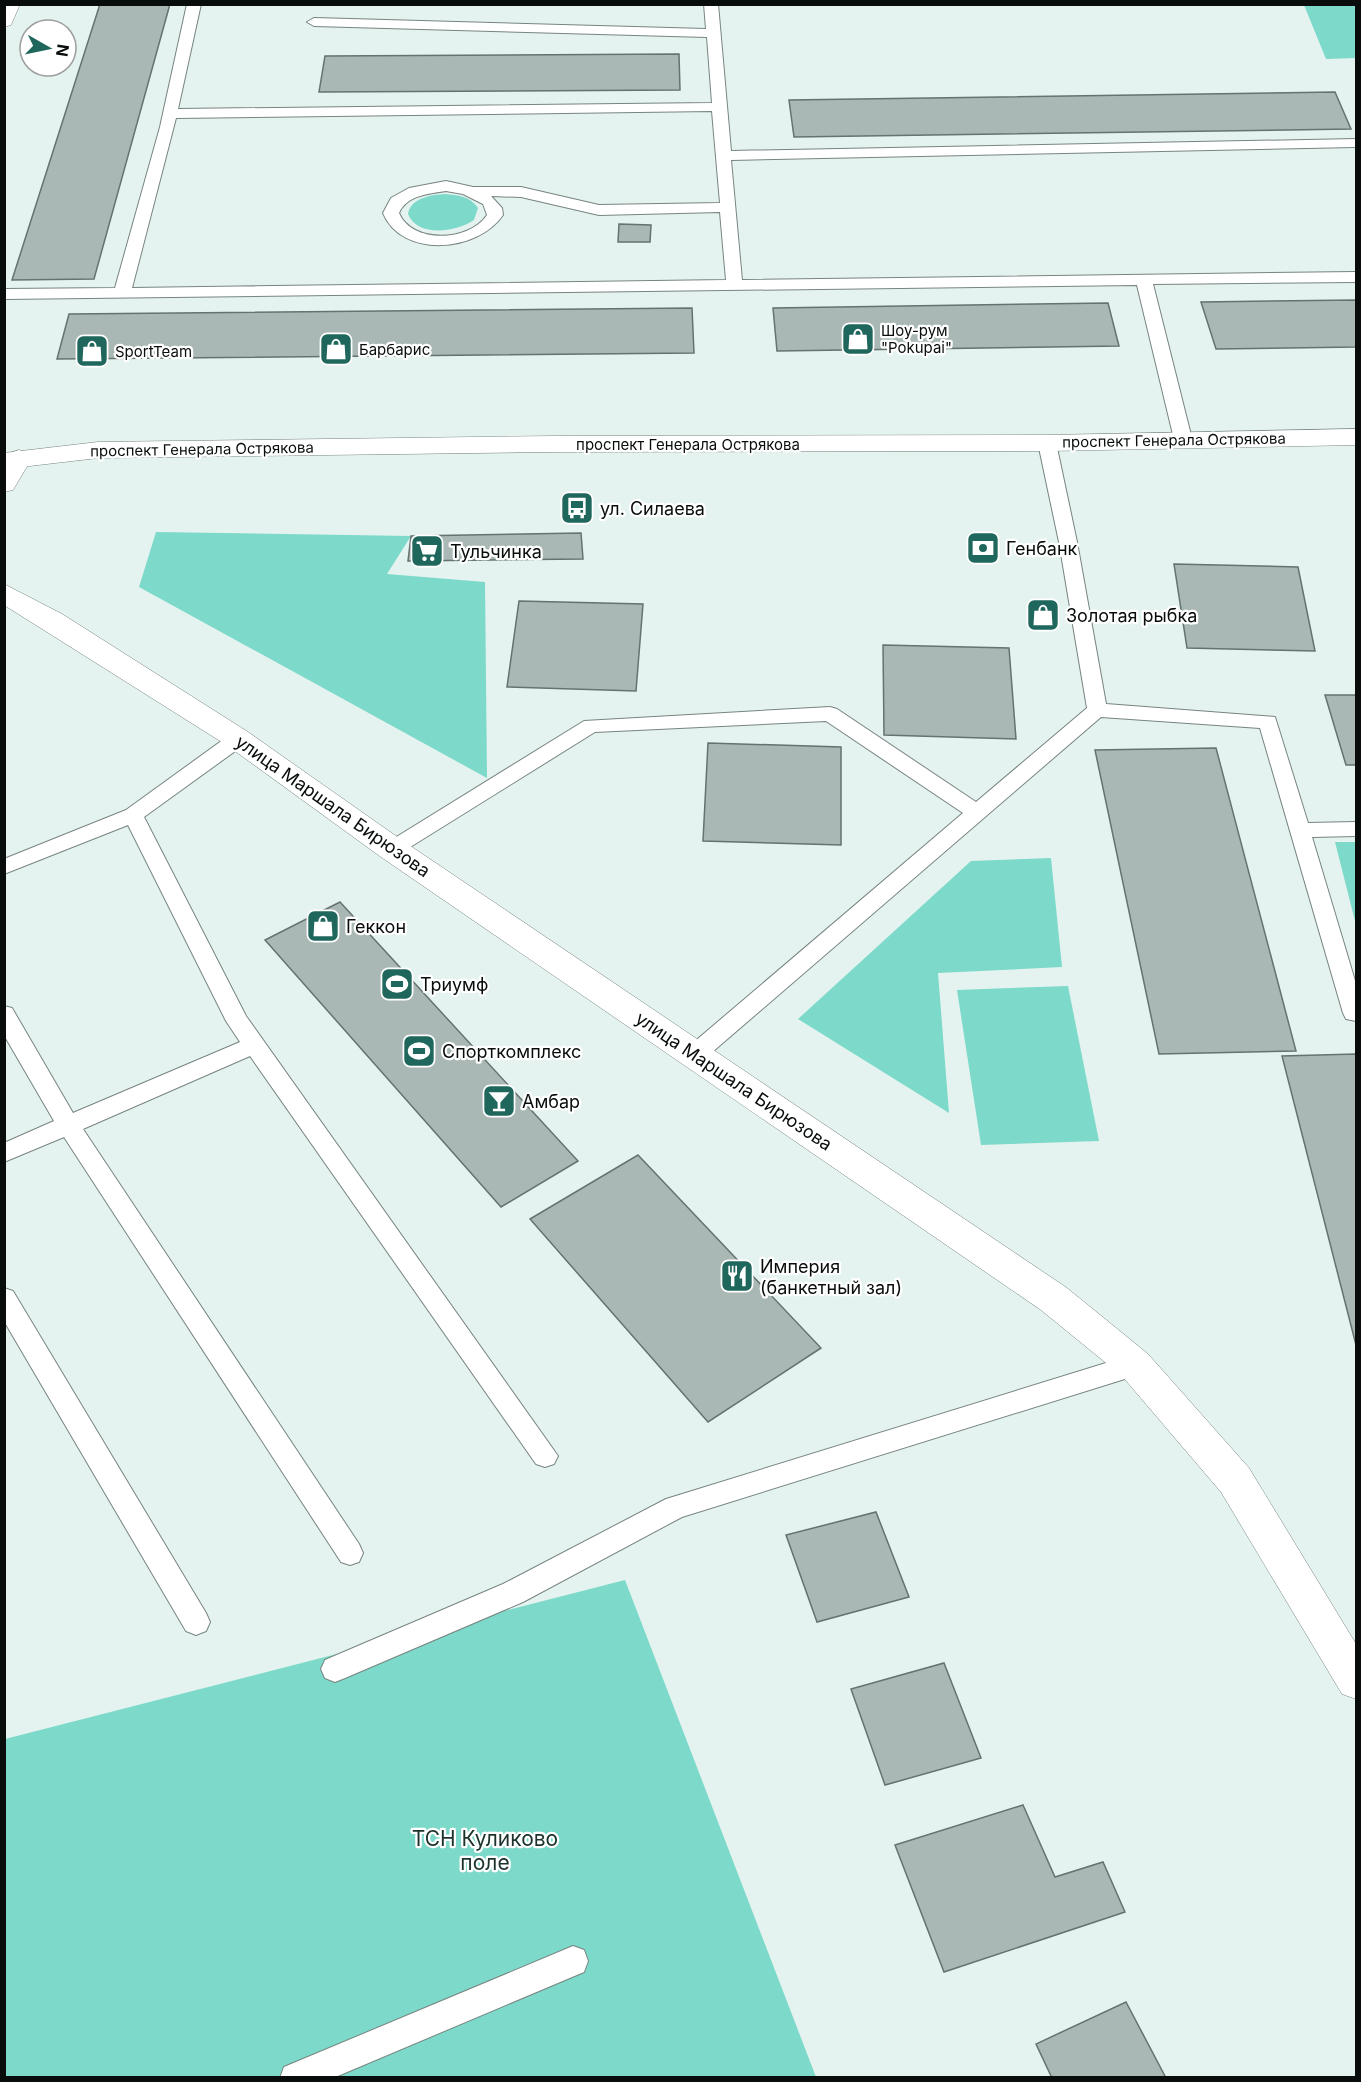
<svg xmlns="http://www.w3.org/2000/svg" width="1361" height="2082" font-family="Inter,sans-serif">
	<rect width="100%" height="100%" fill="#e4f3f0"/>
	<path fill="#7dd9c9" d="M1304,5H1356V58L1326,59Z
		M445,194C458,195 470,196 478,208L474,220C456,232 418,238 408,214C411,198 430,195 445,194Z
		M156,532L411,536L387,574L485,582L487,778L139,587Z
		M1335,842H1356V925Z
		M1051,858L1062,967L938,973L949,1113L798,1019L971,861Z
		M1068,986L1099,1141L981,1145L957,990Z
		M625,1580L816,2077L5,2078V1739Z"/>
	<path fill="#aab8b5" stroke="#65726f" stroke-width="1.5" d="M100,4H170L94,279L12,280Z
		M679,54L680,90L319,92L325,56Z
		M1335,92L1351,129L794,137L789,100Z
		M619,224L651,225L650,242H618Z
		M1356,300V347L1216,349L1201,302Z
		M1108,303L1119,346L777,351L773,308Z
		M692,308L694,353L57,359L69,314Z
		M581,533L583,559L408,561L411,536Z
		M1174,564L1298,567L1315,651L1187,648Z
		M519,601L643,604L636,691L507,687Z
		M883,645L1009,648L1016,739L884,735Z
		M1325,695H1356V765H1346Z
		M708,743L841,747V845L703,841Z
		M1216,748L1296,1051L1159,1054L1095,750Z
		M340,902L578,1161L501,1207L265,940Z
		M1356,1054V1345L1282,1056Z
		M638,1155L821,1348L708,1422L530,1219Z
		M876,1512L909,1597L817,1622L786,1535Z
		M944,1663L981,1758L885,1785L851,1689Z
		M1023,1805L1055,1877L1103,1862L1125,1912L944,1972L895,1845Z
		M1126,2002L1166,2078H1052L1036,2044Z"/>
	<g fill="none" stroke-linecap="round" stroke-linejoin="round">
		<defs>
			<path id="service" d="M187,4H201L178,109L712,103L707,37L314,26L307,22L314,18L706,29L704,4H718L731,151L1356,139V147L731,160L742,280L1356,272V282L1153,284L1192,439L1183,444L1174,439L1137,285L4,299V289L115,288L160,127ZM712,111L720,203L599,205L521,187H473L446,181L409,188L391,198L383,213C402,259 478,252 503,215L502,208L491,196L521,197L599,215L720,212L726,280L132,288L176,118ZM446,191L463,194L483,204L487,215C469,242 412,244 399,213C407,195 428,194 446,191Z
				M1047,438L1056,443L1077,542L1106,704L1275,717L1308,823L1356,822V836L1312,837L1356,984V1021L1346,1019L1343,1013L1260,728L1101,717L703,1060L695,1063L687,1060L684,1054L687,1048L963,813L826,721L595,732L399,854L392,856L385,854L382,849L385,844L584,721L830,707L837,709L976,802L1087,708L1059,542L1038,443Z
				M238,732L245,734L248,739L245,744L144,817L246,1016L558,1456L554,1464L545,1467L536,1464L250,1056L83,1129L359,1544L363,1553L359,1562L350,1565L341,1562L64,1137L4,1162V1143L54,1121L4,1035V1006L12,1008L73,1113L240,1042L226,1021L128,825L4,874V859L126,810L231,734Z
				M4,1288L13,1291L206,1613L210,1622L206,1631L196,1635L186,1631L4,1321Z
				M1135,1354L1144,1357L1148,1365L1144,1373L682,1517L523,1602L345,1678L335,1682L325,1678L321,1669L325,1660L503,1584L666,1499Z
				M573,1946L584,1950L588,1961L584,1972L333,2078H280L284,2067Z"/>
			<path id="secondary" d="M19,450L28,453L32,458L13,490L4,492V461L10,453Z
				M4,584L62,614L248,732L403,841L1067,1288L1148,1354L1249,1468L1356,1644V1699L1342,1694L1221,1492L1122,1376L1041,1310L381,857L228,746L4,605Z"/>
			<path id="primary" d="M4,4H20L11,25L4,27Z
				M1356,429V445L1047,451L555,452L98,458L4,469V453L98,442L555,436L1047,435Z"/>
		</defs>
		<use href="#service" stroke="#778481" stroke-width="2"/>
		<use href="#secondary" stroke="#778481" stroke-width="1"/>
		<use href="#primary" stroke="#778481" stroke-width="1"/>
		<use href="#service" fill="#fff" fill-rule="evenodd"/>
		<use href="#secondary" fill="#fff" fill-rule="evenodd"/>
		<use href="#primary" fill="#fff" fill-rule="evenodd"/>
	</g>
	<defs>
		<symbol id="shop-square" viewBox="-11 -11 22 22"><rect x="-9" y="-9" width="18" height="18" rx="4" fill="#1f675c" stroke="#fff"/><path d="M-5-2.5h2.3a2.7 3.5 0 0 1 5.4 0H5L5.5 6h-11ZM-1.5-2.5h3a1.5 2.3 0 0 0-3 0Z" fill="#fff"/></symbol>
		<symbol id="bus-square" viewBox="-11 -11 22 22"><rect x="-9" y="-9" width="18" height="18" rx="4" fill="#1f675c" stroke="#fff"/><path d="M-5-6H5V4H4V6H2V4H-2V6H-4V4H-5ZM-3.5-4V0h7V-4ZM-3.5 1.2v1.5H-2V1.2ZM2 1.2v1.5H3.5V1.2Z" fill="#fff"/></symbol>
		<symbol id="bank-square" viewBox="-11 -11 22 22"><rect x="-9" y="-9" width="18" height="18" rx="4" fill="#1f675c" stroke="#fff"/><path d="M-6-4H6V4H-6ZM0-2.3a2.3 2.3 0 1 0 0 4.6a2.3 2.3 0 1 0 0-4.6Z" fill="#fff"/></symbol>
		<symbol id="supermarket-square" viewBox="-11 -11 22 22"><rect x="-9" y="-9" width="18" height="18" rx="4" fill="#1f675c" stroke="#fff"/><path d="M-6-5.5h2.5l.6 2H6L4.5 2H-2.5L-4.4-4H-6ZM-1.5 3.2a1.3 1.3 0 1 0 .1 0ZM3 3.2a1.3 1.3 0 1 0 .1 0Z" fill="#fff"/></symbol>
		<symbol id="stadium-square" viewBox="-11 -11 22 22"><rect x="-9" y="-9" width="18" height="18" rx="4" fill="#1f675c" stroke="#fff"/><path d="M0-5a6.5 5 0 1 0 0 10a6.5 5 0 1 0 0-10ZM-3.5-1.8h7v3.6h-7Z" fill="#fff"/></symbol>
		<symbol id="bar-square" viewBox="-11 -11 22 22"><rect x="-9" y="-9" width="18" height="18" rx="4" fill="#1f675c" stroke="#fff"/><path d="M-6-5H6L.8 .8V4.5H3.5V6h-7V4.5H-.8V.8Z" fill="#fff"/></symbol>
		<symbol id="restaurant-square" viewBox="-11 -11 22 22"><rect x="-9" y="-9" width="18" height="18" rx="4" fill="#1f675c" stroke="#fff"/><path d="M-5-6h1v4h1v-4h1v4h1v-4h1v5L-1.5 .5V6h-2V.5L-5-1ZM5-6V6H3V1.5H1.5Q1.5-4 5-6Z" fill="#fff"/></symbol>
	</defs>
	<g fill-rule="evenodd">
		<use href="#shop-square" x="839" y="320" width="38" height="38"/>
		<use href="#shop-square" x="317" y="330" width="38" height="38"/>
		<use href="#shop-square" x="73" y="332" width="38" height="38"/>
		<use href="#bus-square" x="558" y="489" width="38" height="38"/>
		<use href="#bank-square" x="964" y="529" width="38" height="38"/>
		<use href="#supermarket-square" x="408" y="532" width="38" height="38"/>
		<use href="#shop-square" x="1024" y="596" width="38" height="38"/>
		<use href="#shop-square" x="304" y="907" width="38" height="38"/>
		<use href="#stadium-square" x="378" y="965" width="38" height="38"/>
		<use href="#stadium-square" x="400" y="1032" width="38" height="38"/>
		<use href="#bar-square" x="480" y="1082" width="38" height="38"/>
		<use href="#restaurant-square" x="718" y="1257" width="38" height="38"/>
	</g>
	<g text-anchor="middle" dominant-baseline="central" stroke-width="4.5" stroke-linejoin="round" paint-order="stroke">
		<g font-size="15" fill="#080d0c" stroke="#fff" text-anchor="start">
			<text x="881" y="330">Шоу-рум<tspan x="881" dy="17">"Pokupai"</tspan></text>
			<text x="359" y="349">Барбарис</text>
			<text x="115" y="351">SportTeam</text>
		</g>
		<g font-size="15" fill="#080d0c" stroke="#fff">
			<text transform="translate(1174 440) rotate(-1)">проспект Генерала Острякова</text>
			<text x="688" y="444">проспект Генерала Острякова</text>
			<text transform="translate(202 449) rotate(-1)">проспект Генерала Острякова</text>
		</g>
		<g font-size="18" fill="#080d0c" stroke="#fff" text-anchor="start">
			<text x="600" y="508">ул. Силаева</text>
			<text x="1006" y="548">Генбанк</text>
			<text x="450" y="551">Тульчинка</text>
			<text x="1066" y="615">Золотая рыбка</text>
			<text x="346" y="926">Геккон</text>
			<text x="420" y="984">Триумф</text>
			<text x="442" y="1051">Спорткомплекс</text>
			<text x="522" y="1101">Амбар</text>
			<text x="760" y="1266">Империя<tspan x="760" dy="21">(банкетный зал)</tspan></text>
		</g>
		<g font-size="18" fill="#080d0c" stroke="#fff">
			<text transform="translate(333 806) rotate(35)">улица Маршала Бирюзова</text>
			<text transform="translate(734 1081) rotate(34)">улица Маршала Бирюзова</text>
		</g>
		<g font-size="21" fill="#1b322d" stroke="#fff">
			<text x="485" y="1838">ТСН Куликово<tspan x="485" dy="24">поле</tspan></text>
		</g>
	</g>
	<rect width="1361" height="2082" fill="none" stroke="#080d0c" stroke-width="12"/>
	<g transform="translate(48 48) rotate(99)"><circle r="28" fill="#ffffff" stroke="#9c9e9e" stroke-width="1.5"/>
	<path d="M0-4.5L10 22L0 15L-10 22Z" fill="#1f675c"/>
	<text y="-9" font-size="16" font-weight="bold" text-anchor="middle" fill="#080d0c">N</text>
	</g>
</svg>
